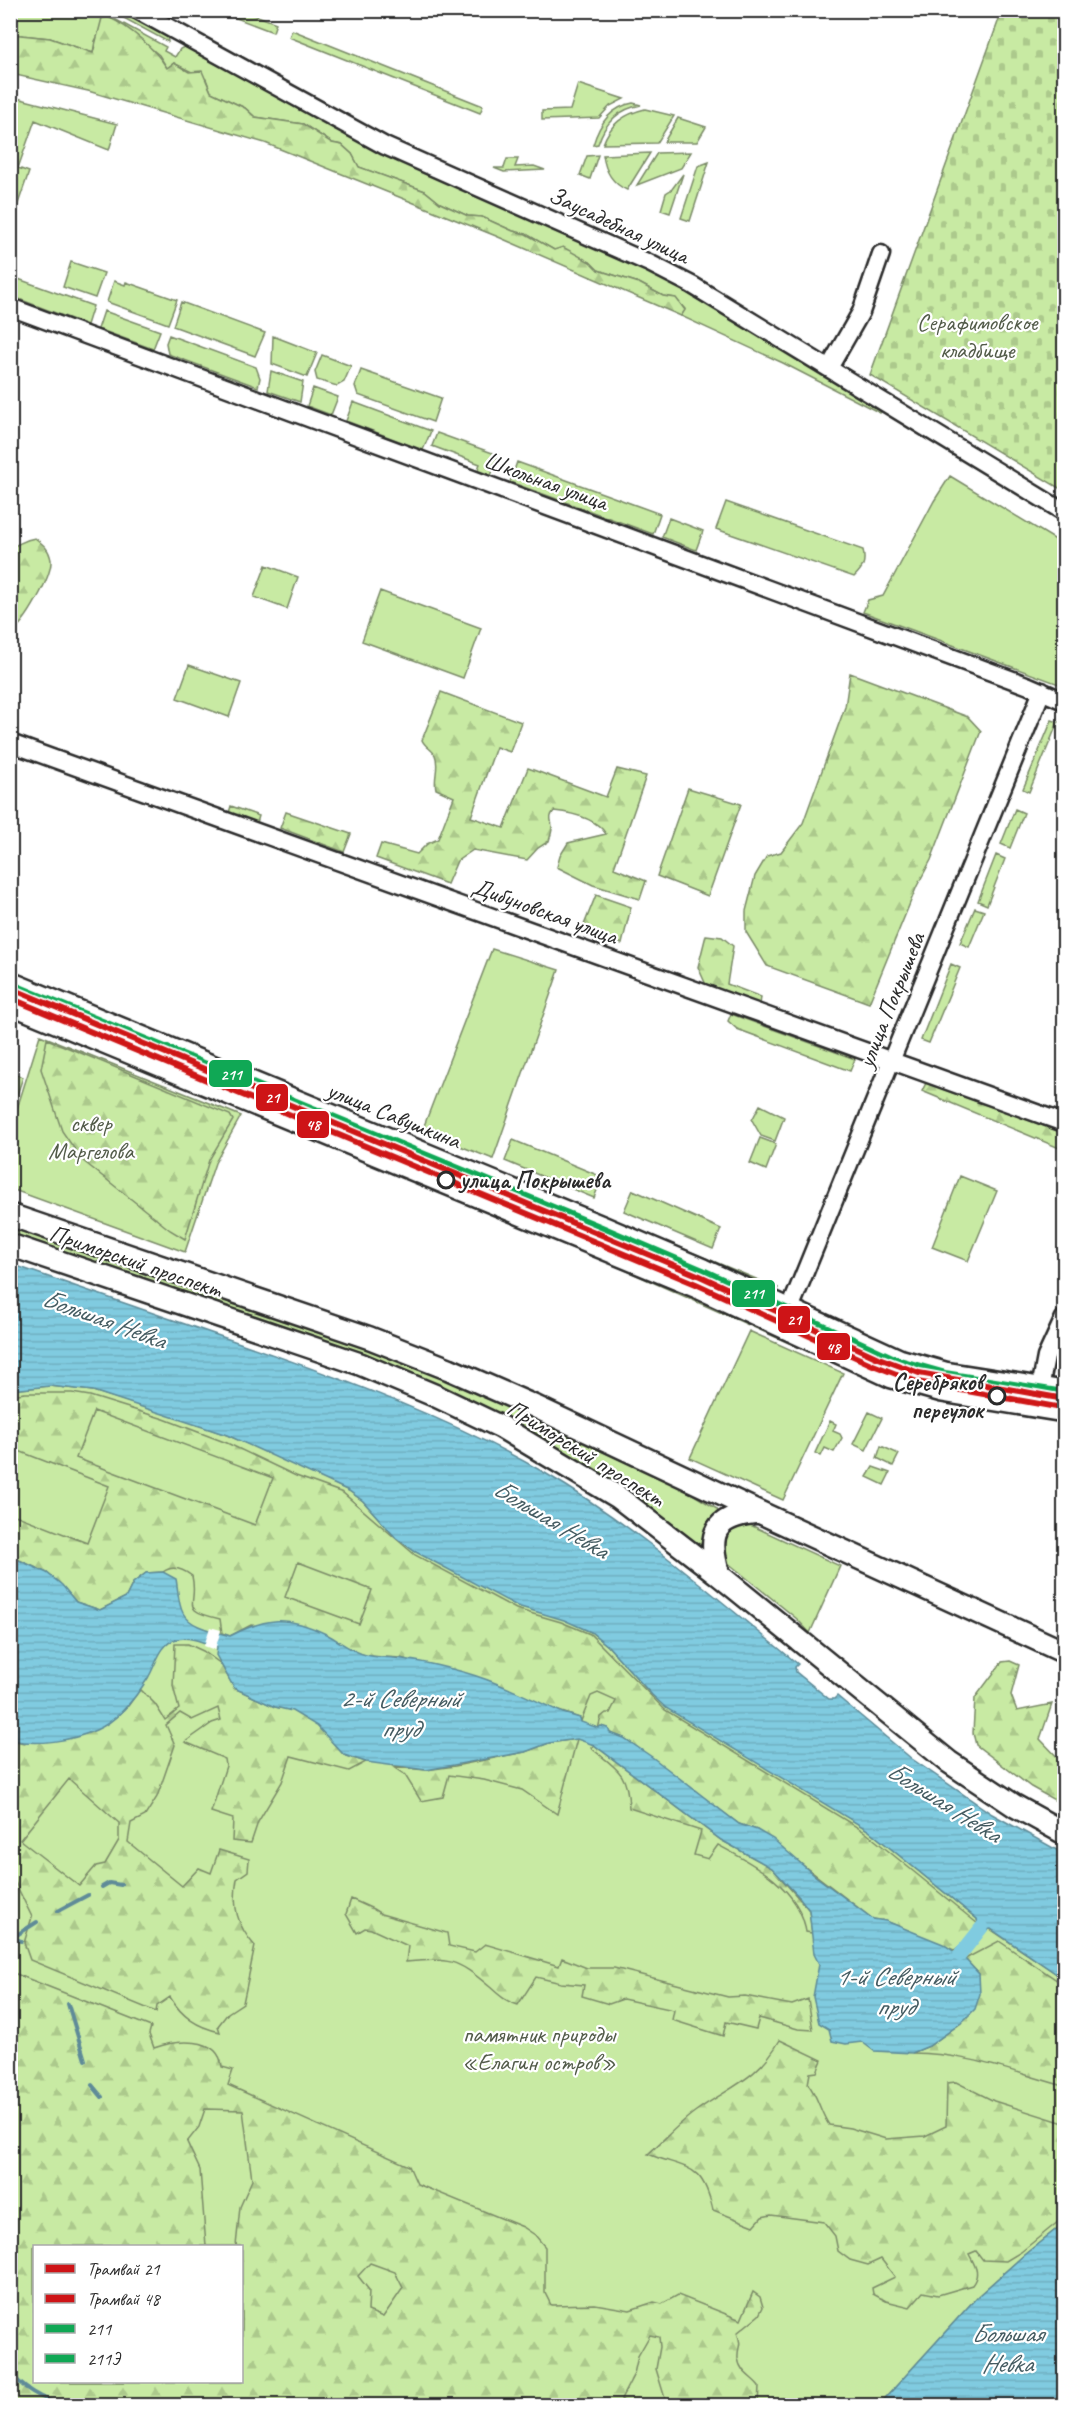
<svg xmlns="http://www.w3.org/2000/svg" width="1075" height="2416" font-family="Caveat,sans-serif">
	<defs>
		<pattern id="forest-firs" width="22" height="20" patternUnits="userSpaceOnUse" patternTransform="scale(1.5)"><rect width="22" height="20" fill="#c8eaa3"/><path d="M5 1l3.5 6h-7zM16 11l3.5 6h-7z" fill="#acc98c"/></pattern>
		<pattern id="cemetery-stones" width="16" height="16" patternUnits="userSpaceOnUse" patternTransform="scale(1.5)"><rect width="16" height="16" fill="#c8eaa3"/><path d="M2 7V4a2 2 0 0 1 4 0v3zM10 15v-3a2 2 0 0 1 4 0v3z" fill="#acc98c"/></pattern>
		<pattern id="water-rules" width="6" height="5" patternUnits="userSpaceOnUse" patternTransform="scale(1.5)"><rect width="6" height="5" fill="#80cbe0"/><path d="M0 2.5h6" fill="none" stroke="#6faec0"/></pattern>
	</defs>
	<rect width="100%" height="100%" fill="#fff"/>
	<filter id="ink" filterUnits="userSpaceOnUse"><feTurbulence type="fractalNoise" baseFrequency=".0167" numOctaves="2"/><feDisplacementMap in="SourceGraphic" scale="12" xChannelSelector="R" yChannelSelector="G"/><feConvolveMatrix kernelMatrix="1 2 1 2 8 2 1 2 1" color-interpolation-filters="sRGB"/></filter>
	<g filter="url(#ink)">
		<path fill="#c8eaa3" stroke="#7a8a67" stroke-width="1.5" fill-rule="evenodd" d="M15,11H100L166,47L164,51L175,57L180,49L186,46L340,131L412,167L612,252L667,281L882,410L880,413L783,363L681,316L685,309L675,298L663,296L639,283L598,270L590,262L554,250L526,234L513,231L482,217L468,216L440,203L425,191L359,167L352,154L342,145L332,143L303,124L255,117L245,108L211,92L206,79L174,63L167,68L159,55L114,19L108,17L95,41L93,53L50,38L11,34Z
			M111,11H122L167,35L168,42Z
			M218,11H244L276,23L273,32Z
			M292,30L483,106L480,113L289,37Z
			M578,84L624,99L610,106L599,118L542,120V111L570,110Z
			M17,98L117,124L109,150L35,120L18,168L29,172L11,224V114H13Z
			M633,103L641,105C619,109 605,122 598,144L593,145C599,124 611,107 633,103Z
			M645,109L674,116L657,143L603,144C610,124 624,114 645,109Z
			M678,118L706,127L697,142H664Z
			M691,152L681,168L637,185L657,153Z
			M650,153L627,190C613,184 605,171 603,155Z
			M598,155L590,179L580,175L587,156Z
			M507,159H518L515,167L534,166L545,170L504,172L494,168H504Z
			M709,162L690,221L681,218L698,166Z
			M683,174L670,213L661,210L666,193L672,189Z
			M71,262L104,273L95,298L63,287Z
			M10,276L93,306L87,325L11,296Z
			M114,281L125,285L126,282L177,300L168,324L107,302Z
			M181,302L265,333L255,356L173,326Z
			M104,311L160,331L153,349L98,329Z
			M169,335L256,367L260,378L258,387L168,354L166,343Z
			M273,336L317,353L307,377L272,364Z
			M322,355L351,366L344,382L337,386L317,380L315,372Z
			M361,370L441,398L433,422L358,395L355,386Z
			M271,371L303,382L300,402L268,391Z
			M313,388L338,397L331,415L307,406Z
			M353,402L431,431L423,450L346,421Z
			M437,433L498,455L491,476L477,471L480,464L432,446Z
			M517,462L660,514L653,534L510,482Z
			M950,476L1064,545V686L863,612L868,600L883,596L934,501Z
			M726,502L863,550C866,563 863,568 854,577L716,529Z
			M669,518L703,531L696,550L662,537Z
			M266,565L298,577L287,609L254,597Z
			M380,591L481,628L463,678L362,641Z
			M189,665L241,683L229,717L177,698Z
			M1052,720L1058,722L1029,792L1023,789Z
			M1015,809L1024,813L1010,848L1001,844Z
			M996,855L1005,859L987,905L978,901Z
			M975,908L984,911L969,947L960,943Z
			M492,949L559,970L493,1159L422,1131Z
			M951,964L960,968L929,1043L921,1040Z
			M731,1014L855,1059L850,1071L737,1029L728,1021Z
			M40,1035L241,1116L215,1163L185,1252L11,1189L10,1131Z
			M760,1105L784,1117L775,1141L761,1136L752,1120Z
			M760,1138L776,1144L766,1170L750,1163Z
			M513,1140L602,1177L594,1198L505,1161Z
			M960,1176L997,1191L968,1261L932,1247Z
			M633,1190L721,1229L713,1249L624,1211Z
			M614,1220L778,1288L775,1295L612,1227Z
			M11,1226L365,1348L445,1379L686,1490L717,1509L718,1514L707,1528L701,1544L697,1545L623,1489L560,1449L506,1418L441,1387L364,1355L11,1233Z
			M599,1250L848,1362L845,1368L596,1257Z
			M749,1331L843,1373L783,1500L690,1458Z
			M50,1386L93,1391L161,1412L227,1435L300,1467L349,1491L363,1501L396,1538L591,1632L608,1646L652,1695L868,1830L977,1919L979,1925L986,1930L990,1929L1064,1979V2223L1024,2255L978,2296L879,2405H11V1390ZM34,2246H242V2382H34Z
			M869,1412L882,1418L866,1450L853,1444Z
			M830,1421L836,1424L833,1431L840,1434L842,1438L834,1452L825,1448L821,1456L815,1453Z
			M881,1446L899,1454L893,1466L877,1458Z
			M873,1467L890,1473L884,1485L867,1477Z
			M746,1523L840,1566L810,1633L797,1619L722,1558V1532Z"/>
		<path fill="url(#forest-firs)" stroke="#7a8a67" stroke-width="1.5" fill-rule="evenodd" d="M108,17C130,27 154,48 167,68L174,63L189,72L202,71L211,92L245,108L255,117L303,124L332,143L342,145L352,154L359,167L425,191L440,203L468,216L482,217L513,231L526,234L554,250L563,247L590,262L598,270L639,283L663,296L676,298L685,310L681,316L496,236L265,143L88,91L11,74V34L50,38L93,53L102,18Z
			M35,538C44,545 49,549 51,560C52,576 25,625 11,632V547C21,544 23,540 35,538Z
			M850,673L968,717L981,731L931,860L917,886L869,1003L767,966L746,932V911L755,876L767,856L781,852L803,823L845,707Z
			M441,692L521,722L510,752L496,747L471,817L504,828L528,768L606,797L617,769L646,776L614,868L646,881L640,899L593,885L557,867L560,856L568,843L606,834C596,818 572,813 554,811C548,818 552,820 552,828C552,832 550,837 549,841L538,848L527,860L473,850L457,861L447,884L376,858L381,844L417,854L427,844L438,839L454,797L436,789C433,778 440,766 435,755C432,749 425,747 422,740Z
			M688,788L741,804L708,896L657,876Z
			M231,806L259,816L256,826L228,816Z
			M286,812L351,834L344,852L280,828Z
			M596,895L631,907L622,944L582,930Z
			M706,935L722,937L733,946L727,984L761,997L760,1005L706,985L698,967Z
			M47,1039L230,1115L233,1120L209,1160L185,1239L170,1230L82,1160L62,1131L41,1069Z
			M11,1073L23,1077L11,1113L10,1073Z
			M926,1083L1064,1133V1150L922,1091Z
			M25,1393H72L90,1396L164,1419L227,1443L296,1476L343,1493L415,1555L516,1609L561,1622L590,1634L665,1710L865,1832L978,1924L961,1945L954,1950L886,1921L873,1919L757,1830L739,1824L624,1738L610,1733L607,1728L601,1726L598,1729L601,1717L606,1713H610L616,1701L598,1693L591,1696L581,1721L580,1718L401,1658L368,1656L352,1651L326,1634L251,1625L230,1636L222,1633L220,1619C177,1609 199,1606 192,1576C183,1569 172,1565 163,1572L146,1573L133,1583L126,1597L100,1610L76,1602L62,1586L47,1573L11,1556L10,1513L87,1543L109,1486L11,1448V1395ZM94,1411L273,1478L255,1525L76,1458ZM298,1562L372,1590L359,1624L285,1597Z
			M175,1644H188L203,1651L221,1664L234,1688L275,1707L292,1710L317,1725L344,1755L366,1762L349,1771L291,1756L282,1782L258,1822L251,1843L232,1841L233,1819L211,1812L226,1766L225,1759L185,1742L212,1723L221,1720L218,1708L192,1720L180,1713L166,1725L175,1745L157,1797L145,1816L131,1823L128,1842L182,1886L199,1868L211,1873L219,1850L249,1859L248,1871L237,1879C232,1906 237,1926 255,1946L243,2003L228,2013L218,2026L220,2032C197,2027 182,2017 170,1997L157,2006L156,2012L30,1960L24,1943L32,1917L11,1874V1740L24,1743L128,1706L140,1689L155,1704L165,1720L179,1709L173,1686ZM69,1779L119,1823V1840L105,1864L96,1866L79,1886L20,1840Z
			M1010,1661L1019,1665L1011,1695L1017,1711L1052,1704L1040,1739L1064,1764V1774L1056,1801L1031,1787L976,1745L973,1733L975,1698L1002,1662Z
			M577,1739L557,1814L522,1790L484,1780L449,1775L443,1797L421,1801L405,1775L393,1767L426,1770L455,1766L525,1752L549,1743Z
			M594,1745L721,1840L772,1868L809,1910L812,1933L806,1932C800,1888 754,1864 718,1845L708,1859L694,1855L701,1831L629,1808C628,1772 617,1769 591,1748Z
			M351,1899L373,1909L381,1914L447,1933L449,1946L475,1952L485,1944L559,1966L562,1958L587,1968H614L728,1997L745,1996L792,2005L808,1999L813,2030L798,2029L759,2018L756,2029L726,2022L723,2036L672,2020L674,2010L623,1999L609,2004L582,1996L584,1985L561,1983L536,1977L518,2005C506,2002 499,1995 490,1987C456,1958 449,1958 406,1962L408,1946L371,1929L365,1928L357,1933L346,1914Z
			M999,1941L1064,1985V2086C1013,2072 966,2053 912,2053L929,2046L961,2023L979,1974L965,1959Z
			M11,1972L151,2027L149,2034L154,2048C175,2040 219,2035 222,2067L233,2070L228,2085L409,2166L417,2184L523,2227L535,2235L545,2247V2293L551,2305L595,2304L630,2310L654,2302L662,2304L678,2295L741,2320L753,2292L760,2297L763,2307L759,2315L737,2333C743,2347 737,2346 738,2358C740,2373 751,2376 759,2386L758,2405H667L656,2369L660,2347L659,2337L650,2335L638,2356L634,2374L621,2399L629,2405H534L530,2400L521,2398L514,2406L11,2405ZM205,2109L243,2110L252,2180L240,2207L236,2246H242V2382H34V2246H206L200,2170L187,2142L199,2127ZM370,2263L395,2272L403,2288L383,2317L368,2311L369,2290L358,2276Z
			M780,2040L822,2060L817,2072L810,2073L808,2084C818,2096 820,2112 829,2125L850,2128L886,2139L925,2136L946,2126L947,2083L956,2082L994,2101L1064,2123V2217L1021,2252L1006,2261L983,2260L976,2251L969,2254C975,2266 981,2273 972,2285L938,2295L923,2292L910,2307L886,2301L873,2294L872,2288L895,2277L881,2259L868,2265L850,2260L838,2251L835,2236L824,2222L771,2215L762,2217L754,2226L713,2210C702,2162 688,2170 648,2154C664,2140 679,2123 696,2111C731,2086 757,2080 780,2040Z"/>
		<path fill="url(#cemetery-stones)" stroke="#7a8a67" stroke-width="1.5" d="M1002,11H1064V491L870,375Z"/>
		<path fill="url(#water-rules)" stroke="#5e8b98" stroke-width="1.5" d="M11,1264C86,1290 162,1316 237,1342C343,1379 448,1417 545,1473C636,1526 716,1598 798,1664L795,1667L796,1672L829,1699H834L837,1696L912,1759L992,1814L1064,1854V1979L991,1929L986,1930L978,1924L977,1919L868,1830L666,1708L652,1695L608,1646L591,1632L564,1620L517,1606L414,1551L396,1538L363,1501L349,1491L227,1435L93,1391L50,1386L11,1390Z
			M10,1556L47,1573L62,1585L76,1602L100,1610L126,1597L133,1583L146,1573L163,1572L176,1579C178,1589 178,1604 183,1613C191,1628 215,1631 230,1636C267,1617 287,1615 326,1634C340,1641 350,1651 366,1655C378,1658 391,1657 403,1659C419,1661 436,1665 452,1669C493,1679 525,1696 563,1713L580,1718L581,1722L598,1728L601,1726L608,1728L610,1733L624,1738L652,1757L739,1824L757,1830L773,1839L814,1875L873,1919L886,1921L943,1944L965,1959L979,1974L980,1994L975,2009L961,2023L929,2046L912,2053L874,2051L862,2042L846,2044L832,2041L829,2029L819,2023L813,1997L819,1964L814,1954L809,1910L800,1898L772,1868L721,1840L594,1745L577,1739L549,1743L525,1752L426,1770L366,1762L344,1755L317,1726L292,1711L275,1707L234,1688L216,1655L217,1647C205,1643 190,1636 177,1639C160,1643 156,1665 148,1678C136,1697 117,1721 96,1730C71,1741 37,1746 11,1740Z
			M1064,2223V2405H879L978,2296L1024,2255Z"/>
		<path fill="#fff" d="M210,1627L221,1630L215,1650L204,1646Z"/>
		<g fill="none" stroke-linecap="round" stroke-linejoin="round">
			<path stroke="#5e8b98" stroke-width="4" d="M102,1887L109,1883L121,1885
				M58,1911L88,1895
				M21,1941L12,1938L37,1922
				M68,2004L85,2060
				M92,2085L102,2097
				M10,2371C19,2386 44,2402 60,2402"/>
			<path stroke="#80cbe0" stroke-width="14" d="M960,1955L982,1927"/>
			<defs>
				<path id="minor" d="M137,10L385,146L649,263L692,285L1064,512
					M10,307L1029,686L1064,701
					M829,368L861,312L881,254
					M10,743L1064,1123
					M785,1321L1042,691
					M1038,1399L1046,1357L1064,1318"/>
				<path id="major" d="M10,983L602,1227L703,1270L899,1360L945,1373L1064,1392
					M10,1003L695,1286L892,1377L942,1391L1064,1411
					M10,1215L370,1338L449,1369L536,1407L759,1512L1064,1652
					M10,1245L360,1364L436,1396L501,1427L618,1497L719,1575L949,1762L1015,1806L1064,1833
					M719,1575C707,1534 713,1516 759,1512"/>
			</defs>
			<use href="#minor" stroke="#2b2b2b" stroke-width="21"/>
			<use href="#major" stroke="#2b2b2b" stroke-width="26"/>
			<use href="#minor" stroke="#fff" stroke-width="16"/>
			<use href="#major" stroke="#fff" stroke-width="21"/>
			<defs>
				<path id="bus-1" d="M10,983L602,1227L703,1270L899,1360L945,1373L1064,1392"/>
				<path id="bus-2" d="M10,993L599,1235L699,1278L896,1368L944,1382L1063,1401"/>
			</defs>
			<use href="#bus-1" stroke="#fff" stroke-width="10"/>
			<use href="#bus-2" stroke="#fff" stroke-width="10"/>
			<use href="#bus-1" stroke="#10a855" stroke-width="6"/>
			<use href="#bus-2" stroke="#10a855" stroke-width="6"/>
			<defs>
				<path id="tram-1" d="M10,988L700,1276L876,1357L919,1373L1064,1399"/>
				<path id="tram-2" d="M10,998L696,1284L873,1365L917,1382L1062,1408"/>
			</defs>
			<use href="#tram-1" stroke="#fff" stroke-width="10"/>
			<use href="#tram-2" stroke="#fff" stroke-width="10"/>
			<use href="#tram-1" stroke="#ce1417" stroke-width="6"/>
			<use href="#tram-2" stroke="#ce1417" stroke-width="6"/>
		</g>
	</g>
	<g fill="#fff" stroke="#2b2b2b" stroke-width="3">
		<circle cx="446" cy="1180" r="8"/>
		<circle cx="997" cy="1396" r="8"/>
	</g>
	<g text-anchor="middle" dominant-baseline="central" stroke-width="4.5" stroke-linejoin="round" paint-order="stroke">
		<g font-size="24" fill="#2b2b2b" stroke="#fff">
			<text transform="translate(619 225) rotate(25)">Заусадебная улица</text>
			<text transform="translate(546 481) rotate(20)">Школьная улица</text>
			<text transform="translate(545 911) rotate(20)">Дибуновская улица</text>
			<text transform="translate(891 1000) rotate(-68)">улица Покрышева</text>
			<text transform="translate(394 1115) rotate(22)">улица Савушкина</text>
			<text transform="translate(136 1261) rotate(19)">Приморский проспект</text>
			<text transform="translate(586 1453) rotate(32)">Приморский проспект</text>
		</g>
		<g font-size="24" fill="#525b49" stroke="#fff">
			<text x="977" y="322">Серафимовское<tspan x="977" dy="28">кладбище</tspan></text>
			<text x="91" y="1123">сквер<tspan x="91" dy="28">Маргелова</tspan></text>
			<text x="539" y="2034">памятник природы<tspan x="539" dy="28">«Елагин остров»</tspan></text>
		</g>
		<g font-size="24" font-weight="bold" fill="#2b2b2b" stroke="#fff" text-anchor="start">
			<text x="460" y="1180">улица Покрышева</text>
			<text x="983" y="1382" text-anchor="end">Серебряков<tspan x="983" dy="28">переулок</tspan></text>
		</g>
		<g font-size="26" font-style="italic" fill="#445b61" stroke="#fff">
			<text transform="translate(104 1319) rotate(20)">Большая Невка</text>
			<text transform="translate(551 1519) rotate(31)">Большая Невка</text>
			<text x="400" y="1698">2-й Северный<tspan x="400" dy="30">пруд</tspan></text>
			<text transform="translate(944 1802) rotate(32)">Большая Невка</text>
			<text x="895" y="1976">1-й Северный<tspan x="895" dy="30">пруд</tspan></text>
			<text x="1007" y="2333">Большая<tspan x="1007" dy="30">Невка</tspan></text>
		</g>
	</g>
	<g stroke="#fff" stroke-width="2">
		<rect x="208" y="1059" width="45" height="29" rx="6" fill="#10a855"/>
		<rect x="255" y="1083" width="34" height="29" rx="6" fill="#ce1417"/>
		<rect x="296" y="1110" width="34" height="29" rx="6" fill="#ce1417"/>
		<rect x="731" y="1279" width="45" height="29" rx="6" fill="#10a855"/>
		<rect x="777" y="1305" width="34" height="29" rx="6" fill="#ce1417"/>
		<rect x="816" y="1332" width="35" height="29" rx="6" fill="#ce1417"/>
	</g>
	<g font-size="16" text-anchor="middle" font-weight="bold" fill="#fff">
		<text x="231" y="1080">211</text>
		<text x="272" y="1103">21</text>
		<text x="313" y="1130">48</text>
		<text x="753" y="1299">211</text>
		<text x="794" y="1325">21</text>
		<text x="833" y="1353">48</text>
	</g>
	<rect width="1075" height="2416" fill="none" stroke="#fff" stroke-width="36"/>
	<rect x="18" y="18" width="1039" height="2380" fill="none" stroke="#2b2b2b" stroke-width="2" filter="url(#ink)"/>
	<rect x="33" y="2245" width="210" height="138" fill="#ffffff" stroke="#aaaaaa" stroke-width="1.5"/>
	<rect x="45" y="2264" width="30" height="9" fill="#ce1417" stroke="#aaaaaa" stroke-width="1.5"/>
	<text x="87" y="2275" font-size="18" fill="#2b2b2b">Трамвай 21</text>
	<rect x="45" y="2294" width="30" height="9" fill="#ce1417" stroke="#aaaaaa" stroke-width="1.5"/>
	<text x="87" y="2305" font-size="18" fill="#2b2b2b">Трамвай 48</text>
	<rect x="45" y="2324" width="30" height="9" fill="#10a855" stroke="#aaaaaa" stroke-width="1.5"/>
	<text x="87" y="2335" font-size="18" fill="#2b2b2b">211</text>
	<rect x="45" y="2354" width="30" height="9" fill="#10a855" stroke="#aaaaaa" stroke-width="1.5"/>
	<text x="87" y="2365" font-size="18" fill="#2b2b2b">211Э</text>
</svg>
